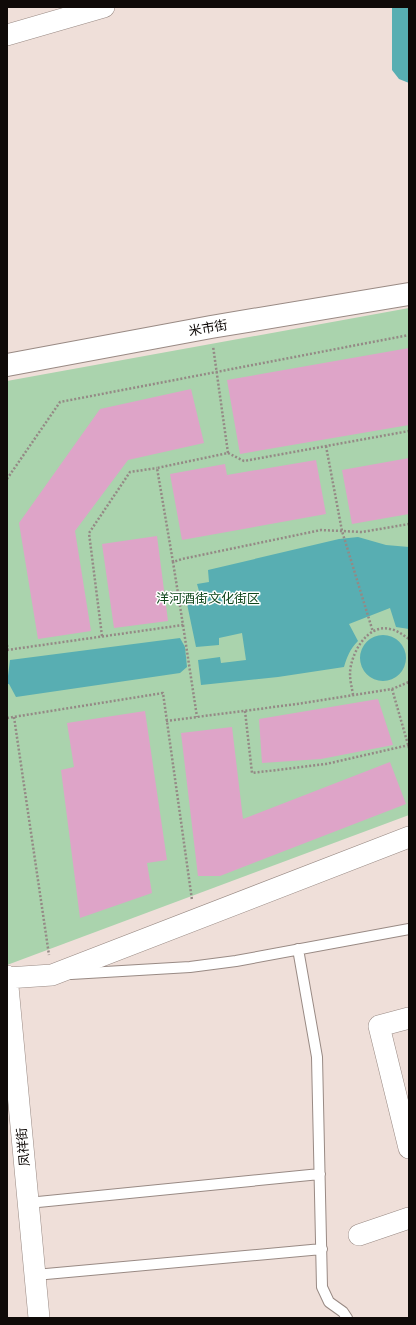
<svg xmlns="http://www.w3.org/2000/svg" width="416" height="1325" font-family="Helvetica,'Noto Sans SC',sans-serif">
	<rect width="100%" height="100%" fill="#efdfd9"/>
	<path fill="#aad3ad" d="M409,308V815L7,965V381Z"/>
	<path fill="#58aeb2" d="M392,7H409V83L399,79L392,70Z
		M358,537L386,545L409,547V629L396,627L390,608L349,624L358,641C350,649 347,657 344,667L278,677L201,685L198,660L220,657L221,663L246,660L242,633L219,638V645L196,647L186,599L201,598L197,584L209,582L208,570L339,539Z
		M360 658a23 23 0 1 1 46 0a23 23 0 1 1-46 0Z
		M180,638L185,647L187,667L180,673L16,697L9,684H7L10,660Z"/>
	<path fill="#dea4c8" d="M409,348V425L240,454L227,380Z
		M191,389L204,443L128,460L75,531L91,631L38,639L19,523L100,409Z
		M409,458V514L352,524L342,470Z
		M316,460L326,514L182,540L170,474L225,464L227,475Z
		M157,536L168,621L114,628L102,544Z
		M378,699L393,745L321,759L262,763L259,719Z
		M145,711L167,860L147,863L152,893L80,918L61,770L74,767L67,723Z
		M232,727L243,819L390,762L406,804L220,876H198L181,733Z"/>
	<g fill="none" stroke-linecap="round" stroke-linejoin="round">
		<defs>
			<path id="service" d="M298,949L317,1057L322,1287L329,1302L343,1312L347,1318
				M71,974L190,967L236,961L409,929
				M28,1203L320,1174
				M35,1275L322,1249"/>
			<path id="minor" d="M7,35L104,7
				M7,976L39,1318
				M7,978L52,975L409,837
				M409,1018L379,1026L409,1148
				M359,1235L409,1218"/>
			<path id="tertiary" d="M7,365L211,327L409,294"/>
		</defs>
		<use href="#service" stroke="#998a84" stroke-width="12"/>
		<use href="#minor" stroke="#998a84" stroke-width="22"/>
		<use href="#tertiary" stroke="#998a84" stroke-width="24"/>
		<path stroke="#948985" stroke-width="2.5" stroke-dasharray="2 2" stroke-linecap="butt" d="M326,446L342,531L373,632
			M228,453L244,461L409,431
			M7,479L60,402L409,335
			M173,562L157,468L228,453L213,346
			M183,625L197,717
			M102,636L89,533L130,472L157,468
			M7,645L8,650
			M7,650L183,625L173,562L182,559L321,530L362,532L409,524
			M392,689L409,748
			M353,695C352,688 350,681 350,674C350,655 367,623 390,629C397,630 403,635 409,639
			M245,711L252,773L326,764L409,745
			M14,717L49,955
			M7,718L163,693L192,900
			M166,721L297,704L392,689L409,682"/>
		<use href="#service" stroke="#fff" stroke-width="10"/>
		<use href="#minor" stroke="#fff" stroke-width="21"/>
		<use href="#tertiary" stroke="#fff" stroke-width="22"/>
	</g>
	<g text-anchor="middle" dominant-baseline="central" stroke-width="3" stroke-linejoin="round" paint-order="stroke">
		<g font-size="13" fill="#0f0a08" stroke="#fff">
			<text transform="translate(208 328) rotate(-10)">米市街</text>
			<text transform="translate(23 1147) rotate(-95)">凤祥街</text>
		</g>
		<g font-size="13" fill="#10471c" stroke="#fff">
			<text x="208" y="598">洋河酒街文化街区</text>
		</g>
	</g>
	<rect width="416" height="1325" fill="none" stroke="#0f0a08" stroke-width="16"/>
</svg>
